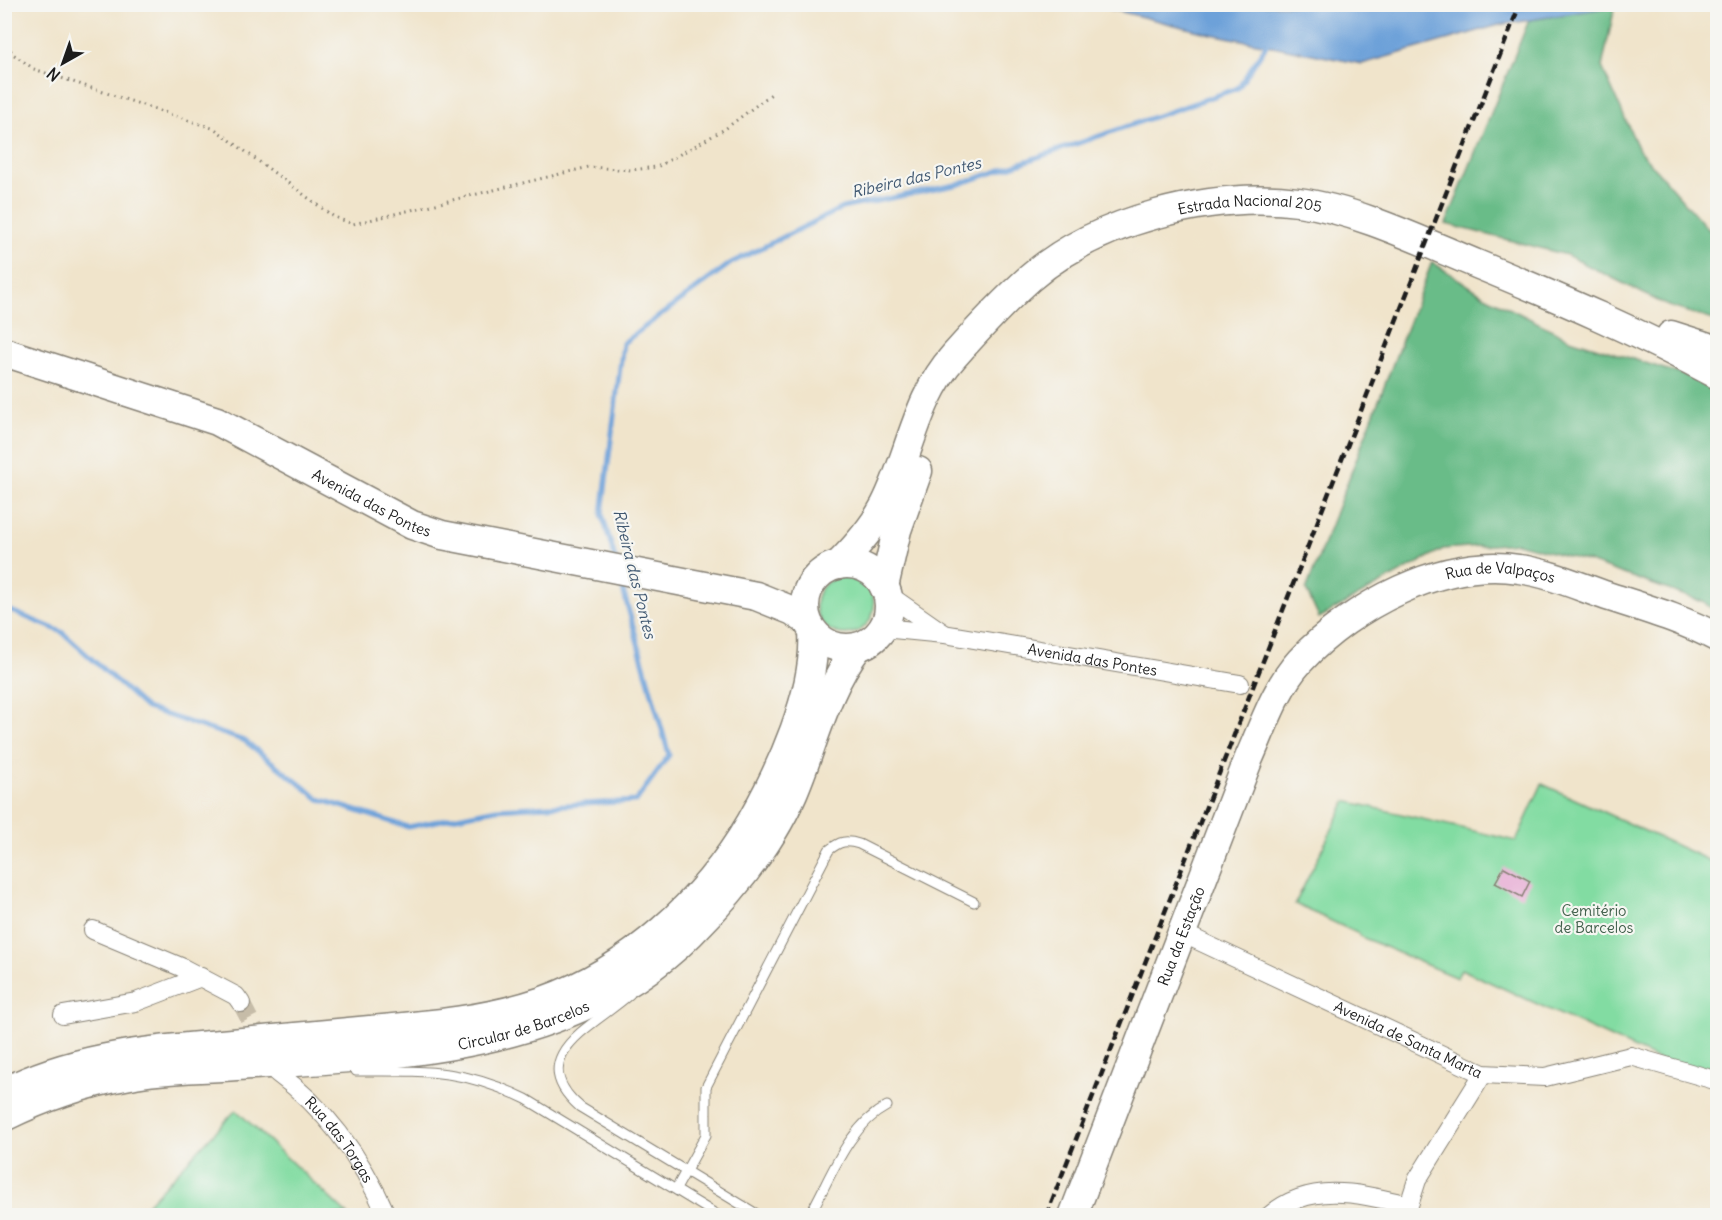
<svg xmlns="http://www.w3.org/2000/svg" width="1722" height="1220" font-family="Delius,sans-serif">
	<rect width="100%" height="100%" fill="#f6f6f2"/>
	<filter id="ink" filterUnits="userSpaceOnUse"><feTurbulence type="fractalNoise" baseFrequency=".0167" numOctaves="2"/><feDisplacementMap in="SourceGraphic" scale="12" xChannelSelector="R" yChannelSelector="G"/><feConvolveMatrix kernelMatrix="1 2 1 2 8 2 1 2 1" color-interpolation-filters="sRGB"/></filter>
	<filter id="wash" filterUnits="userSpaceOnUse"><feTurbulence type="fractalNoise" baseFrequency=".008" numOctaves="4" result="noise"/><feDisplacementMap in="SourceGraphic" scale="24" xChannelSelector="R" yChannelSelector="G"/><feGaussianBlur stdDeviation="1.35" result="paint"/><feColorMatrix in="noise" values="0 0 0 0 0 0 0 0 0 0 0 0 0 0 0 0 0 1.4 0 .05"/><feComposite in="paint" operator="in"/></filter>
	<g filter="url(#wash)">
		<rect width="100%" height="100%" fill="#f0e4cb"/>
		<path fill="#82dca2" stroke="#4f7c5f" stroke-width="1.5" d="M816 605a29 29 0 1 1 58 0a29 29 0 1 1-58 0Z
			M1542,784L1717,864V1077L1668,1064L1461,969L1457,978L1359,936V934L1295,904L1346,801L1516,841Z
			M236,1110L348,1215H137Z"/>
		<path fill="#69bc88" stroke="#426c52" stroke-width="1.5" d="M1615,6L1602,67L1639,150L1708,229L1717,234V321L1668,306L1567,255L1446,224L1529,20Z
			M1432,262L1483,295L1570,339L1702,381L1717,391V612L1703,602L1589,562L1517,543L1443,549L1319,618L1306,590Z"/>
		<path fill="#6da1d9" stroke="#445e7a" stroke-width="1.5" d="M1094,5H1624L1499,25L1362,64L1211,34Z"/>
		<g fill="none" stroke-linecap="round" stroke-linejoin="round">
			<path stroke="#6da1d9" stroke-width="5" d="M615,558L602,514L623,343L731,263L842,208L960,184L1238,88L1269,41
				M4,608L62,632L146,708L245,741L319,799L408,827L496,809L636,801L669,755L620,579"/>
		</g>
		<g id="blocks">
			<path fill="#e6a8d3" d="M1504,867L1530,881L1522,897L1495,883Z"/>
		</g>
	</g>
	<g filter="url(#ink)">
		<use href="#blocks" fill-opacity="0" stroke="#868074" stroke-width="1.5"/>
		<g fill="none" stroke-linecap="round" stroke-linejoin="round">
			<path stroke="#c6bca8" stroke-width="18" stroke-dasharray="18 9" stroke-linecap="butt" d="M241,1003L264,1047"/>
			<defs>
				<path id="service" d="M630,994C596,1025 521,1056 580,1107L760,1216
					M356,1071C425,1071 462,1068 526,1099L719,1216
					M676,1189L706,1135V1087L829,850C840,841 846,840 859,844L974,902
					M809,1216C831,1178 847,1127 887,1106"/>
				<g id="minor">
					<path d="M887,594L943,633"/>
					<path id="s1" d="M883,628L944,634L1240,684"/>
					<path d="M93,930L181,967L236,996L241,1003"/>
					<path id="s2" d="M1182,933L1483,1074L1545,1077L1631,1056L1718,1081"/>
					<path d="M63,1015L136,1002L201,977"/>
					<path id="s3" d="M277,1073C327,1109 362,1159 387,1216"/>
					<path d="M1269,1216C1311,1180 1361,1194 1409,1205L1417,1180L1483,1074"/>
				</g>
				<g id="primary">
					<path d="M1671,335L1718,350"/>
					<path id="s4" d="M4,352L217,421L412,525L442,535L756,596L793,611L807,621"/>
					<circle cx="847" cy="606" r="42"/>
					<path id="s5" d="M838,565C856,547 873,528 885,505C910,456 916,398 954,356C978,329 1003,302 1030,278C1096,220 1212,191 1298,202C1358,210 1423,242 1479,265C1559,298 1641,333 1718,375"/>
					<path d="M884,587L897,530L918,471"/>
					<path d="M4,1092C68,1059 139,1051 210,1045C263,1040 317,1035 370,1030C428,1025 488,1020 543,1001C631,970 705,901 751,822C780,771 817,691 813,632"/>
					<path id="s6" d="M4,1117C44,1097 86,1083 130,1075C164,1068 202,1069 236,1066C394,1055 572,1052 690,934C731,893 770,846 793,793C814,744 825,690 858,647"/>
					<path id="s7" d="M1073,1216L1249,758C1263,727 1276,687 1300,661C1351,606 1443,557 1519,569C1549,573 1578,586 1607,596C1644,608 1683,619 1718,638"/>
				</g>
			</defs>
			<use href="#service" stroke="#868074" stroke-width="11"/>
			<use href="#minor" stroke="#868074" stroke-width="20"/>
			<use href="#primary" stroke="#868074" stroke-width="31"/>
			<path stroke="#868074" stroke-width="3" stroke-dasharray="1.5 4.5" stroke-linecap="butt" d="M4,40L13,54L34,69L215,129L334,217L353,224L589,167L631,170L657,167L725,129L774,92"/>
			<use href="#service" stroke="#fff" stroke-width="9"/>
			<use href="#minor" stroke="#fff" stroke-width="18"/>
			<use href="#primary" stroke="#fff" stroke-width="28"/>
			<path stroke="#1c1c1c" stroke-width="4.5" stroke-dasharray="9 4.5" stroke-linecap="butt" d="M1046,1216L1520,4"/>
		</g>
	</g>
	<g text-anchor="middle" dominant-baseline="central" stroke-width="4.5" stroke-linejoin="round" paint-order="stroke">
		<g font-size="15" fill="#1c1c1c" stroke="#f6f6f2">
			<text stroke="none"><textPath href="#s5" startOffset="588">Estrada Nacional 205</textPath></text>
			<text stroke="none"><textPath href="#s4" startOffset="399">Avenida das Pontes</textPath></text>
			<text stroke="none"><textPath href="#s7" startOffset="828">Rua de Valpaços</textPath></text>
			<text stroke="none"><textPath href="#s1" startOffset="212">Avenida das Pontes</textPath></text>
			<text stroke="none"><textPath href="#s7" startOffset="300">Rua da Estação</textPath></text>
			<text stroke="none"><textPath href="#s6" startOffset="531">Circular de Barcelos</textPath></text>
			<text stroke="none"><textPath href="#s2" startOffset="250">Avenida de Santa Marta</textPath></text>
			<text stroke="none"><textPath href="#s3" startOffset="92">Rua das Torgas</textPath></text>
		</g>
		<g font-size="15" fill="#405f4b" stroke="#f6f6f2">
			<text x="1594" y="910">Cemitério<tspan x="1594" dy="17">de Barcelos</tspan></text>
		</g>
		<g font-size="16" font-style="italic" fill="#405871" stroke="#f6f6f2">
			<text transform="translate(916 177) rotate(-13)">Ribeira das Pontes</text>
			<text transform="translate(635 574) rotate(76)">Ribeira das Pontes</text>
		</g>
	</g>
	<rect width="1722" height="1220" fill="none" stroke="#f6f6f2" stroke-width="24"/>
	<g transform="translate(63 63) rotate(220)" stroke="#f6f6f2" stroke-width="4.5" paint-order="stroke">
	<path d="M0-4.5L10 22L0 15L-10 22Z" fill="#1c1c1c"/>
	<text y="-9" font-size="16" font-weight="bold" text-anchor="middle" fill="#1c1c1c">N</text>
	</g>
</svg>
